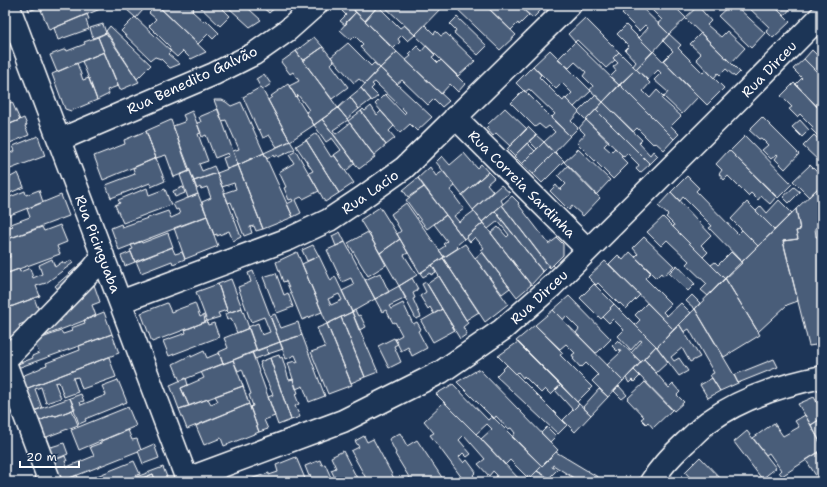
<svg xmlns="http://www.w3.org/2000/svg" width="827" height="487" font-family="'Shantell Sans',sans-serif">
	<rect width="100%" height="100%" fill="#1d3557"/>
	<filter id="ink" filterUnits="userSpaceOnUse"><feTurbulence type="fractalNoise" baseFrequency=".025" numOctaves="2"/><feDisplacementMap in="SourceGraphic" scale="8" xChannelSelector="R" yChannelSelector="G"/><feConvolveMatrix kernelMatrix="1 2 1 2 8 2 1 2 1" color-interpolation-filters="sRGB"/></filter>
	<g filter="url(#ink)">
		<path fill="#4a5d79" stroke="#fff" fill-rule="evenodd" d="M27,5H45L29,11Z
			M54,5H110L49,30L41,10Z
			M131,5H137L143,10L136,18L126,9Z
			M151,5H157L206,52L191,59L183,51L177,57L168,49L170,47L149,26L156,19L149,13L153,9L150,6Z
			M157,5H190L194,9L192,11L204,22L206,20L219,33L213,39L208,34L198,44Z
			M198,5H219L230,16L220,26Z
			M231,5H253L249,9L261,20L250,27L229,8Z
			M260,5H278L269,13Z
			M348,5L356,12L346,22L347,23L345,25L340,21L346,15L342,11Z
			M356,5H382L379,8L378,6L365,21L354,11L358,7Z
			M383,5H444L415,35Z
			M456,5H485L516,35L500,50L454,6Z
			M485,5H518L529,15L519,25L518,23L511,30Z
			M518,5H536L541,10L533,18Z
			M631,5H639L669,34L653,52L639,38L648,28L645,25L639,31L622,14Z
			M647,5H673L686,18L669,34L658,23L662,20Z
			M730,5H735L765,33L751,48L718,16Z
			M746,5H773L790,22L773,38L766,31L770,28Z
			M773,5H794L784,16Z
			M378,6L400,28L404,25L415,35L408,41L402,35L398,39L400,42L393,49L365,21Z
			M698,6L711,21L707,25L721,37L727,31L745,48L731,63L685,18Z
			M356,12L397,52L380,68L360,47L363,44L355,36L351,40L340,30Z
			M87,14L89,19L86,20L89,29L58,40L54,28Z
			M135,17L171,51L168,54L180,64L170,68L161,59L155,57L151,60L121,31Z
			M457,17L487,46L478,55L454,33L456,30L450,24Z
			M585,18L619,52L613,58L615,60L606,68L577,40L575,42L568,34Z
			M103,24L106,33L93,38L90,28Z
			M425,25L434,34L436,31L441,36L446,33L475,61L458,76L415,35Z
			M626,25L653,52L636,69L633,66L636,62L625,50L629,46L617,34Z
			M110,26L151,65L137,79L106,31Z
			M106,33L137,79L139,82L120,90L98,37Z
			M701,33L740,72L735,77L726,69L720,75L718,73L714,78L696,59L701,54L690,44Z
			M669,34L681,45L678,48L703,73L706,70L724,88L707,105L663,61L673,51L663,41Z
			M98,37L104,52L57,72L50,55L66,49L67,51L85,44L84,42Z
			M314,37L323,47L303,61L296,51Z
			M575,42L619,85L603,102L590,90L593,86L583,76L586,72L575,62L569,68L558,59Z
			M348,43L371,66L374,63L380,68L365,84L359,79L354,83L331,57Z
			M417,46L422,51L426,46L435,55L432,57L438,63L441,60L465,84L458,92L450,84L441,94L406,60L411,56L409,54Z
			M323,47L334,61L331,64L348,87L332,99L303,61Z
			M5,49L12,68L5,71Z
			M550,50L591,91L574,107L566,99L572,93L562,83L556,89L533,66Z
			M812,50L820,58L822,56V77L804,59Z
			M296,51L338,108L314,125L306,112L309,110L298,95L296,97L289,86L299,81L293,72L290,74L281,62Z
			M653,51L698,97L682,114L664,97L668,92L654,80L661,73L658,70L648,80L636,69Z
			M104,52L118,86L107,90L109,94L97,100L82,61Z
			M397,52L449,101L442,107L434,99L428,105L402,80L397,84L380,68Z
			M619,52L636,69L619,85L610,77L616,71L613,67L618,63L613,58Z
			M804,59L822,77V105L820,104L817,107L796,84L802,78L793,69Z
			M77,63L83,80L89,78L97,100L71,111L65,109L52,74Z
			M533,66L541,75L539,77L563,101L565,98L579,112L571,121L578,128L570,136L551,118L555,114L529,89L525,92L516,83Z
			M380,68L432,117L417,131L410,124L400,133L375,104L385,94L404,114L406,112L375,82L372,84L374,86L371,89L378,96L372,101L361,88Z
			M636,69L650,83L643,91L650,98L657,90L664,97L662,99L681,116L671,126L679,134L674,139L620,85Z
			M264,74L271,84L262,90L256,79Z
			M794,83L822,111V140L811,129L813,127L800,114L797,117L789,109L792,107L781,96Z
			M288,84L314,125L290,141L268,100L272,97L271,96Z
			M620,85L674,139L664,150L655,142L653,144L637,128L633,132L603,102Z
			M261,87L290,141L277,147L269,135L263,138L259,129L258,130L243,97Z
			M361,88L371,100L359,109L350,97Z
			M524,90L570,136L554,153L544,142L555,132L549,126L545,129L539,124L535,127L511,103Z
			M595,95L603,102L586,120L578,112Z
			M350,97L359,109L347,119L338,108Z
			M214,100H222L226,102L231,106L241,102L264,153L238,165L233,151L239,149L226,120L222,121Z
			M12,102L20,120L5,126V105Z
			M603,102L642,140L639,143L650,155L653,151L658,156L650,164L596,110Z
			M371,106L377,115L381,111L394,126L389,131L395,138L386,145L361,111L363,109L365,111Z
			M338,108L348,120L333,130L336,134L350,123L375,157L359,169L322,119Z
			M505,108L527,129L510,146L496,133L493,136L486,128L489,125L488,124Z
			M218,109L238,165L227,169L223,158L229,156L228,153L215,158L206,135L202,137L197,123L201,122L199,117Z
			M596,110L650,164L640,173L636,169L639,165L627,153L624,157L586,120Z
			M192,111L201,133L198,134L208,161L199,164L202,171L214,166L217,173L194,181L173,126L184,122L185,119L183,115Z
			M361,111L386,145L374,155L348,121Z
			M762,117L799,154L785,169L775,159L778,155L777,154L771,159L762,150L768,145L761,138L759,139L749,130Z
			M24,118L27,125L25,126L29,135L5,145V126Z
			M322,119L355,163L346,171L334,155L341,150L332,138L326,142L314,125Z
			M171,120L189,171L174,177L166,155L156,158L146,131Z
			M586,120L609,141L604,146L611,152L615,148L622,155L621,157L628,164L613,179L577,143L585,134L579,128Z
			M800,120L809,130L802,137L792,127Z
			M528,127L536,135L514,156L507,149Z
			M146,131L156,158L103,180L94,156L125,144L124,140Z
			M316,133L331,157L334,155L354,183L339,193L306,140Z
			M536,135L544,142L537,149L529,141Z
			M814,135L822,143V164L803,146Z
			M38,136L45,156L5,171V155L15,151L13,146Z
			M745,136L792,184L778,198L730,151Z
			M306,140L339,193L325,202L309,173L313,171L296,146Z
			M290,141L295,149L278,157L277,155L274,157L273,155L267,159L264,153Z
			M544,142L554,153L533,174L522,164Z
			M527,143L535,151L522,164L514,156Z
			M578,149L610,180L596,195L564,162Z
			M729,150L776,197L770,204L761,196L758,200L751,193L748,196L728,176L724,180L719,174L722,170L716,164Z
			M296,151L319,191L303,199L301,197L295,200L301,213L293,217L287,204L293,201L292,199L289,200L284,188L286,187L279,172L294,163L289,155Z
			M555,152L564,161L542,183L533,174Z
			M264,153L293,217L263,229L238,165Z
			M464,153L477,168L481,164L488,172L462,195L436,162L442,156L450,165Z
			M156,158L165,181L151,187L150,183L111,198L106,185L135,174L133,168Z
			M238,165L263,229L256,231L254,226L250,227L252,233L244,236L231,202L228,203L224,193L236,189L234,183L222,187L217,173Z
			M568,165L600,198L583,216L572,206L569,210L550,191L556,185L560,190L566,184L558,176Z
			M810,165L822,177V184L809,197L793,181Z
			M430,167L436,176L443,171L455,186L450,190L464,209L454,216L459,222L474,211L483,223L464,239L418,178Z
			M190,171L198,194L188,198L180,175Z
			M488,172L494,178L487,184L493,191L473,210L462,195Z
			M18,173L24,187L5,195V180Z
			M217,173L241,237L233,241L229,231L217,236V234L214,235L202,202L211,198L207,187L201,189L200,187L197,189L194,181Z
			M687,176L699,188L696,191L738,234L742,230L758,246L742,262L709,228L712,226L683,197L680,201L671,192Z
			M418,178L424,187L408,197L403,190Z
			M501,185L510,193L501,200L503,204L482,222L473,210Z
			M820,186L822,206V227L815,228L816,237L820,236L822,253V344L809,346L783,241L798,239L796,231L800,230L796,209Z
			M183,187L185,193L175,197L173,191Z
			M424,187L446,215L427,229L406,200Z
			M794,187L800,192L789,203L783,197Z
			M147,188L149,195L165,189L171,205L123,223L115,205L120,203L118,200Z
			M39,190L43,202L5,217V199L25,191L26,195Z
			M671,192L711,235L701,245L708,252L703,257L673,227L674,225L666,217L668,215L658,206Z
			M198,194L207,216L119,250L111,228L121,224L122,227L168,211L171,218L180,214L178,209L176,210L173,204Z
			M61,195L69,216L5,240V223L7,228L13,226L11,224L30,217L27,209Z
			M512,196L519,203L518,204L549,244L557,238L563,244V255L550,268L502,205Z
			M779,200L792,213L775,230L756,211L761,206L767,213Z
			M747,202L775,230L758,246L731,219Z
			M406,203L444,257L420,273L397,234L401,231L391,214Z
			M502,205L549,266L543,272L495,211Z
			M380,207L400,239L380,253L360,220Z
			M796,209L800,230L796,231L798,239L783,241L798,301L787,305L758,332L725,278Z
			M495,211L543,272L531,285L491,233L498,227L507,237L509,235L498,221L488,229L482,222Z
			M446,215L464,239L456,246L458,248L444,257L439,250L445,246L443,244L447,241L434,224Z
			M207,216L218,246L185,259L174,228Z
			M663,217L725,279L708,296L701,290L707,284L686,264L689,261L667,240L661,246L647,232Z
			M483,223L531,285L517,297L481,250L484,248L475,237L470,242L466,237Z
			M60,225L67,242L57,246L60,254L5,274V259L10,257L8,251L5,252V240L42,227L44,231Z
			M340,232L345,242L336,246L332,236Z
			M368,232L386,265L368,276L348,243Z
			M168,233L173,247L135,262L130,250L133,249L131,245L141,241L142,243Z
			M644,237L674,266L663,276L661,273L656,278L635,257L638,254L633,248Z
			M400,239L408,253L404,255L417,275L399,286L380,253Z
			M345,242L375,299L352,312L342,291L354,285L351,278L342,282L327,250Z
			M465,244L508,304L485,322L443,258Z
			M313,245L319,256L307,261L302,250Z
			M172,247L175,254L182,252L185,259L173,264L172,261L141,273L136,261Z
			M131,252L135,262L125,266L121,256Z
			M297,252L322,312L302,320L286,281L283,282L276,262Z
			M482,252L510,288L502,294L475,258Z
			M630,252L651,272L645,278L671,304L663,312L667,316L681,303L691,313L674,330L609,264L618,255L623,260Z
			M731,252L742,263L725,279L711,265L715,262L718,265Z
			M319,256L331,281L335,276L352,312L327,324L302,264ZM339,294L342,300L331,305L328,299Z
			M443,258L479,312L466,320L432,265Z
			M52,259L55,267L62,262L65,264L71,260L73,263L46,283L36,286L40,296L5,309V274L19,269L20,272L30,268L33,278L42,274L39,265Z
			M85,260L88,270L63,295L55,286Z
			M605,261L640,295L626,309L620,303L619,304L598,283L596,285L588,277Z
			M432,265L436,272L431,275L430,273L423,277L420,273Z
			M677,265L695,284L688,291L669,273Z
			M253,271L280,342L257,351L248,327L258,323L262,335L270,332L264,317L251,322L238,287L251,282L248,273Z
			M276,273L284,295L288,293L293,307L277,313L263,277Z
			M380,273L389,292L375,299L365,280Z
			M91,276L100,302L92,305L96,316L29,342L52,320L66,315L63,308Z
			M439,276L468,323L463,327L467,334L460,339L427,284Z
			M412,278L418,289H416L417,291L413,293L415,298L413,299L421,317L416,319L399,286Z
			M725,278L760,335L724,357L695,309Z
			M231,279L242,308L228,313L218,284Z
			M426,282L442,309L434,314L430,307L428,309L420,296L426,292L422,284Z
			M218,284L227,310L218,313L220,317L207,321L196,292Z
			M594,284L614,304L610,308L611,309L601,319L580,298Z
			M399,286L406,298L389,306L391,309L403,303L413,324L417,322L421,329L418,331L427,348L412,356L408,347L401,351L395,339L402,335L395,322L393,323L386,310L382,312L375,299Z
			M692,295L700,303L695,309L686,301Z
			M569,296L611,339L598,352L596,353L576,333L579,329L566,316L563,320L553,310Z
			M34,298L41,316L19,325L22,332L12,336L15,342L5,350V309Z
			M167,303L171,312L195,303L200,317L204,315L205,322L152,342L141,313Z
			M647,303L674,330L657,347L635,325L640,320L635,315Z
			M614,304L656,346L641,362L631,353L642,341L640,340L631,350L618,336L624,330L613,319L609,323L603,317L611,309L610,308Z
			M242,308L249,328L237,333L231,318L227,320L225,314Z
			M442,309L455,330L433,342L421,321Z
			M695,309L734,375L738,383L720,391L710,375L714,373L689,329L684,332L679,324Z
			M355,310L358,316L360,315L366,327L359,330L352,312Z
			M553,310L623,381L608,397L592,381L598,375L586,363L582,367L581,366L580,367L573,359L574,358L572,355L575,353L566,344L560,349L535,325Z
			M104,312L112,334L12,370L16,356L18,364L33,358L32,356L39,353L34,341L61,331L63,334L72,331L71,328L85,323L84,320Z
			M352,312L378,372L365,377L341,317Z
			M275,314L281,328L298,322L302,335L280,342L270,316Z
			M341,317L365,377L351,383L327,324Z
			M207,321L208,325L214,323L219,337L169,356L163,341L186,333L185,330Z
			M327,324L352,385L328,394L311,352L325,347L317,328Z
			M679,324L700,357L690,362L682,348L671,357L674,361L679,358L688,371L679,376L657,347Z
			M535,325L563,353L560,355L592,387L577,402L516,341Z
			M249,328L257,351L223,364L219,352L228,348L224,338Z
			M112,334L119,353L20,391L12,370L19,368L22,376L41,368V367L47,365L46,363L80,350L79,346Z
			M302,335L325,396L309,402L303,386L296,389L288,363L295,361L296,363L298,362L295,355L286,359L280,342Z
			M394,338L398,344L394,346L401,362L389,368L378,346Z
			M618,340L641,362L623,381L607,365L621,352L619,349L617,351L612,346Z
			M280,342L283,349L268,354L266,347Z
			M518,342L561,385L551,395L545,389L541,393L524,376L523,378L518,372L516,374L498,356Z
			M656,346L668,362L656,373L650,367L651,366L644,359Z
			M266,347L268,354L255,359L252,352Z
			M204,351L207,358L219,353L223,364L180,381L173,364L191,355V357Z
			M252,352L275,416L264,420L268,429L259,432L250,407L253,406L249,395L251,394L242,369L238,371L233,360Z
			M279,355L280,358L282,357L289,380L293,379L298,393L295,394L299,404L295,406L300,417L291,420L270,358Z
			M109,357L116,377L82,389L78,377L73,378L78,392L64,397L59,382L55,383L61,398L46,403L41,387L35,389L42,408L28,413L20,391Z
			M270,358L291,420L278,425L268,397L273,395L260,365L261,364L260,362Z
			M644,359L669,388L673,384L680,392L677,395L684,402L674,411L634,370Z
			M774,359L778,367L738,383L734,375Z
			M233,360L243,386L189,406L181,388L204,378L201,372Z
			M507,365L567,425L558,434L496,376Z
			M479,369L558,450L542,466L512,437L515,433L511,428L508,429L496,416L494,419L457,382Z
			M634,370L640,376L634,382L632,380L629,383L626,378Z
			M186,378L188,385L181,388L189,406L179,409L170,385Z
			M712,378L720,391L708,398L700,385Z
			M118,380L127,402L85,419L86,421L79,424L70,398L81,394L84,401L80,402L81,405L106,395L102,386Z
			M645,382L672,410L653,428L648,422L646,424L641,419L644,417L627,399Z
			M453,384L488,420L492,416L542,466L529,479L510,460L505,465L481,439L492,429L487,424L476,434L436,394Z
			M561,385L579,404L573,410L555,390Z
			M243,386L249,404L187,429L179,409L208,399L211,404L218,401L215,396Z
			M619,386L627,395L622,399L614,391Z
			M599,389L608,397L591,415L583,407Z
			M814,397L822,411V418L811,425L798,404Z
			M70,398L75,409L56,416L53,415L32,424L28,413Z
			M444,402L481,439L522,482H501L496,477L497,475L493,471L489,476L478,464L485,459L464,435L459,440L471,454L467,457L463,453L459,457L464,463L467,460L476,472L473,475L478,482H465L430,435L434,433L424,421Z
			M249,404L259,432L224,446L221,438L204,445L196,426Z
			M579,404L591,415L575,432L563,420Z
			M128,407L136,426L79,450L71,430Z
			M72,410L78,425L39,440L32,424L53,415L56,416Z
			M805,415L822,445V450L782,476L779,472L781,470L769,453L766,455L753,438L774,423L783,436L799,427L795,421Z
			M822,418V443L821,444L811,425Z
			M547,427L556,436L550,442L541,433Z
			M128,430L132,440L137,439L141,450L60,482L47,463L65,456L67,461H65L67,467L94,456L90,447L101,443V441Z
			M747,431L776,468L762,479L734,442Z
			M400,433L407,446L417,440L445,482H412L395,454L396,453L389,439Z
			M364,436L367,442L373,439L396,482H368L351,451L359,447L355,441Z
			M47,437L51,447L64,443L68,454L47,463L39,440Z
			M154,444L159,458L143,464L138,451Z
			M822,450V482H820L806,460Z
			M343,451L359,482H337L331,470L336,468L331,457Z
			M556,452L606,482H580L553,465L552,467L557,470L549,478L537,471Z
			M296,457L306,481L303,482H241L269,473V475L278,472L276,465Z
			M700,457L724,482H694L685,472Z
			M320,460L322,465L325,464L333,482H313L310,475L309,476L305,466Z
			M134,461L140,474L120,482H88L87,480Z
			M163,467L167,477L156,482L153,474L132,482L131,479Z
			M537,471L549,478L556,482H526Z
			M153,474L156,482H133Z
			M77,475L80,482H60Z"/>
		<g fill="none" stroke-linecap="round" stroke-linejoin="round">
			<defs>
				<path id="minor" d="M8,5L188,482
					M455,117L588,250
					M59,140L214,74L254,54L288,30L316,5
					M120,302L289,239L329,220L362,198L404,168L570,5
					M5,360L92,270L103,256
					M5,363L50,482
					M187,479L343,421L441,372L502,330L552,286L725,113L822,15
					M651,482C660,468 673,454 685,443C693,436 700,428 708,422C741,398 782,385 822,377"/>
			</defs>
			<use href="#minor" stroke="#fff" stroke-width="25"/>
			<use href="#minor" stroke="#1d3557" stroke-width="22"/>
		</g>
	</g>
	<g text-anchor="middle" dominant-baseline="central" stroke-width="3.5" stroke-linejoin="round" paint-order="stroke">
		<g font-size="14" fill="#fff" stroke="#1d3557">
			<text transform="translate(769 69) rotate(-46)">Rua Dirceu</text>
			<text transform="translate(192 80) rotate(-25)">Rua Benedito Galvão</text>
			<text transform="translate(522 184) rotate(45)">Rua Correia Sardinha</text>
			<text transform="translate(370 192) rotate(-35)">Rua Lacio</text>
			<text transform="translate(98 244) rotate(69)">Rua Picinguaba</text>
			<text transform="translate(539 297) rotate(-43)">Rua Dirceu</text>
		</g>
	</g>
	<rect width="827" height="487" fill="none" stroke="#1d3557" stroke-width="20"/>
	<rect x="10" y="10" width="807" height="467" fill="none" stroke="#fff" stroke-width="1.5" filter="url(#ink)"/>
	<path d="M20 461v6h59v-6" fill="none" stroke="#ffffff" stroke-width="2"/>
	<text x="26" y="461" font-size="12" fill="#ffffff" stroke="#1d3557" stroke-width="3" paint-order="stroke">20 m</text>
</svg>
